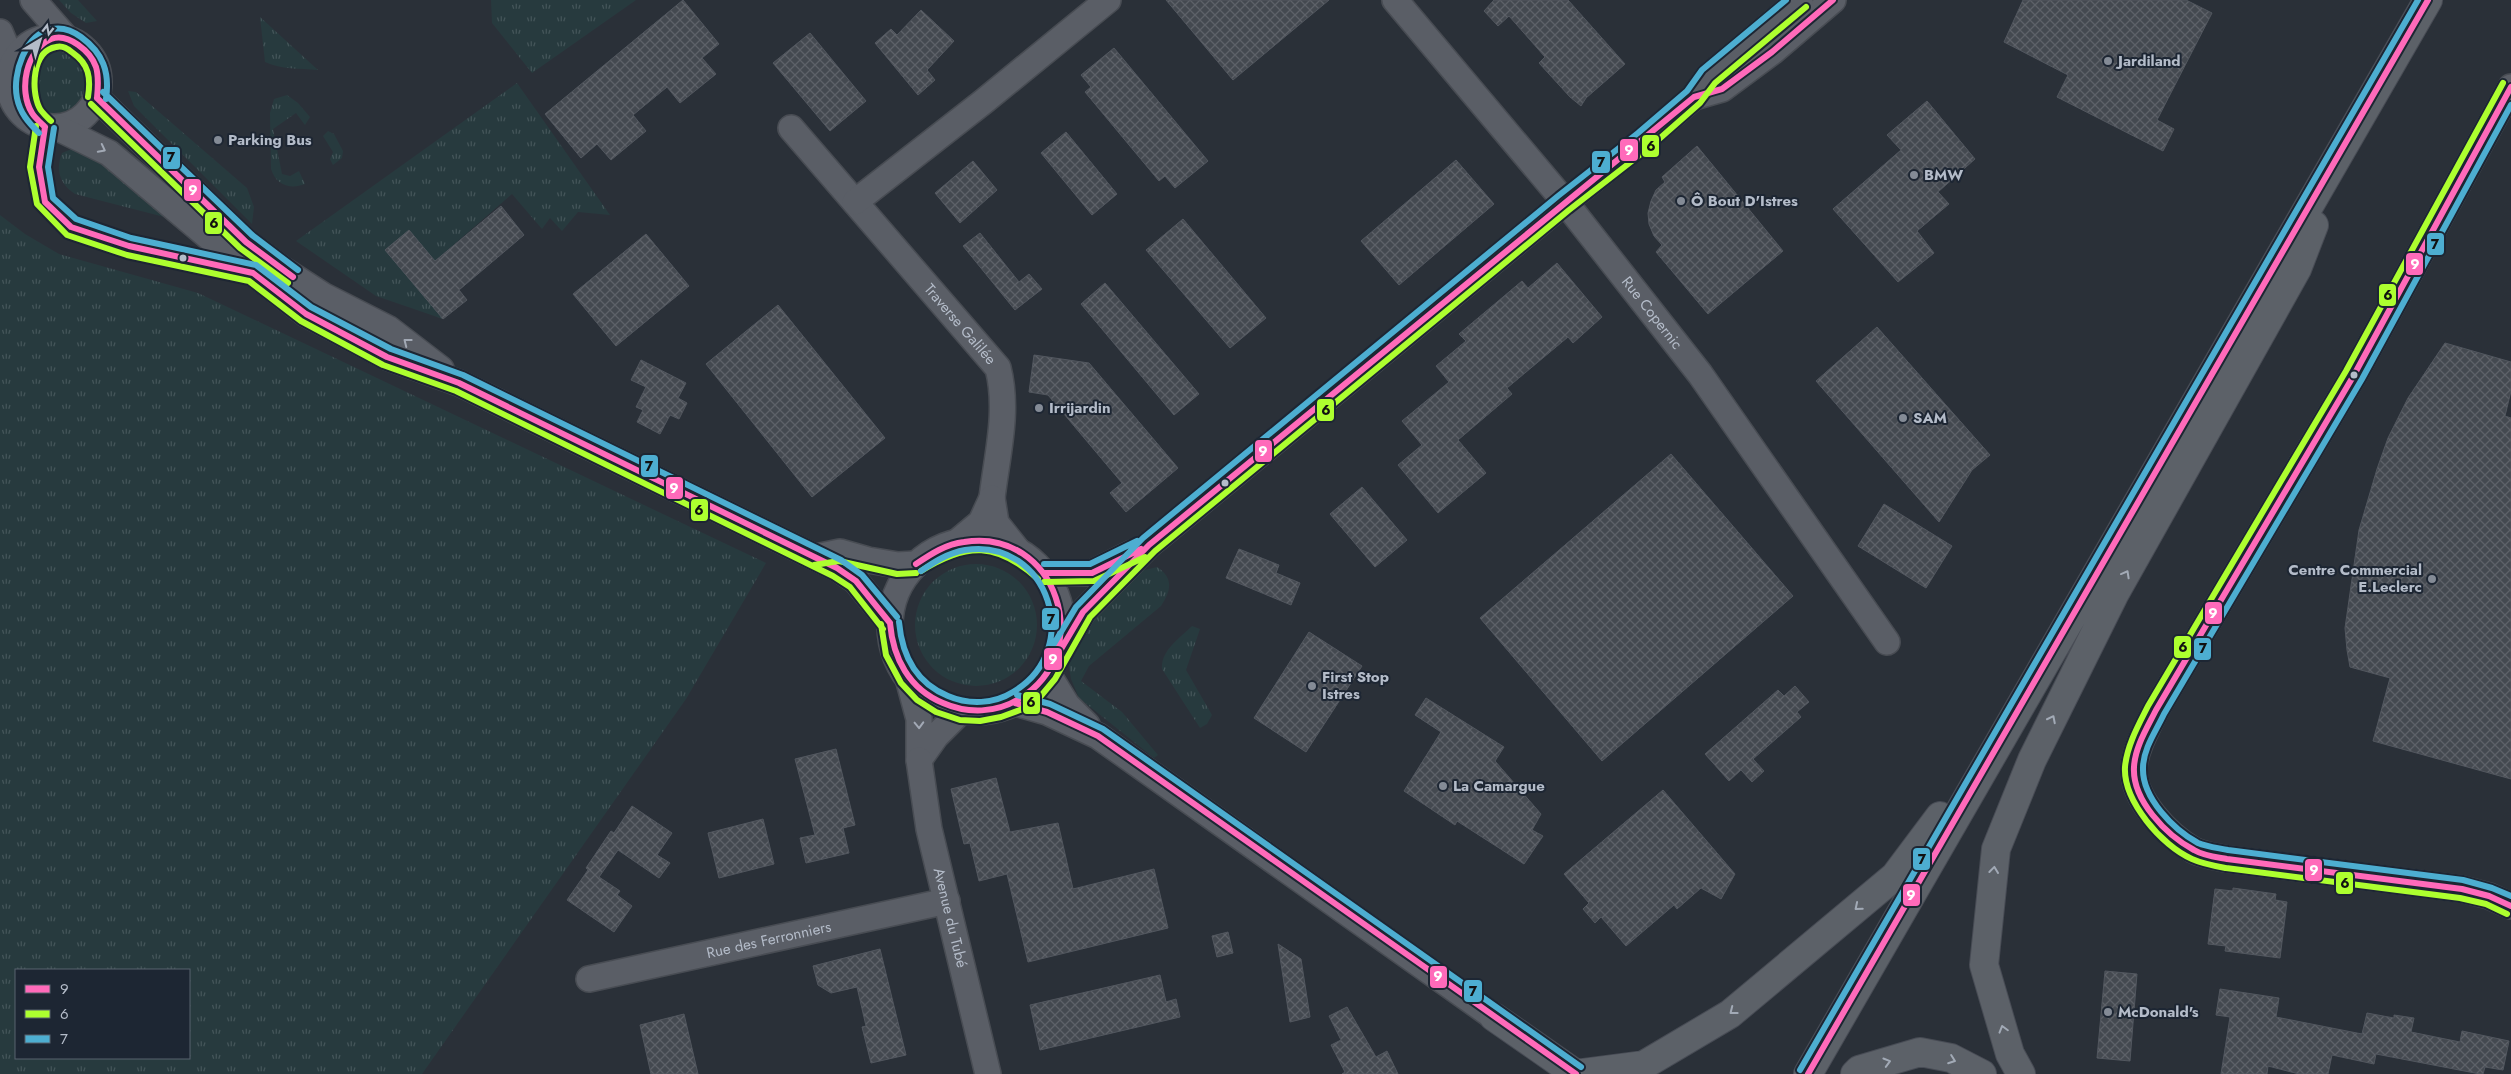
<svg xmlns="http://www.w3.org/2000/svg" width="2511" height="1074" font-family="Jost,sans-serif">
	<defs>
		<pattern id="grass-tufts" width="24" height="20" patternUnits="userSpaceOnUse" patternTransform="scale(1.25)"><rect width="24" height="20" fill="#273a3e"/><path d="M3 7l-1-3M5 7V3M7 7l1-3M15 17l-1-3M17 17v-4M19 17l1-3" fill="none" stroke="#445559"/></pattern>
		<pattern id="building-cross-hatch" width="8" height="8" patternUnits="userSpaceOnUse" patternTransform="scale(1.25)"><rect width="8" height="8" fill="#444950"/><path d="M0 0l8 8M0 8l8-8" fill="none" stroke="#5d6168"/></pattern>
	</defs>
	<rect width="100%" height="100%" fill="#2a3038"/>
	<path fill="url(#grass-tufts)" fill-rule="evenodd" d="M59,0H78L97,21L86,23L71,13Z
		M491,0H636L532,73L492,23Z
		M260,17L318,70C299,68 282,70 265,62Z
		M20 82a33 33 0 1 1 66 0a33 33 0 1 1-66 0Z
		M517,83L610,215L578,212L562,231L550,218L542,229L512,194L435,261L409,231L385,250L443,319L376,296L296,241Z
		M128,91L136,92L247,188L254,207L252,224L134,106Z
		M287,95L298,103L310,117L305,125L296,113L273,129L282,174L290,176L299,171L305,184C290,190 276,185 271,169L270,113L274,99Z
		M328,131L334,134L343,151L342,158L333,165L330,159L333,152L323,136Z
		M74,148L110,162L176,220L75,194C60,184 55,170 62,153Z
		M0,215L25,234L59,254L198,293L766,563L686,699L422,1074H0ZM16,970H189V1058H16Z
		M915 625a61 61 0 1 1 122 0a61 61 0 1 1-122 0Z
		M1157,567C1174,578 1171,591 1161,606L1089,666L1081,681L1122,712L1158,755L1154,758L1079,698L1071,679L1068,661L1099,608L1141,571Z
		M1192,626L1200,629L1186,670L1212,715L1207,724L1200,728L1162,669C1161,650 1179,639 1192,626Z"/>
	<path fill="url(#building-cross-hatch)" stroke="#52575f" d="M683,0L719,44L702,58L716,74L680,103L667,87L633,115L646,131L611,160L597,144L581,158L545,114Z
		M1166,0H1329L1233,80Z
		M1494,0H1568L1625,64L1586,98L1581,106L1570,97L1539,63L1545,57L1509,16L1498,26L1484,11Z
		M2023,0H2186L2212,13L2157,120L2174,129L2163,151L2057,97L2068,75L2004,42Z
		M921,10L954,41L927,70L935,80L918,95L875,43L891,29L897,35Z
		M810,33L866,101L830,131L773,63Z
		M1114,48L1208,161L1175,188L1165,176L1159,181L1085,92L1091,87L1081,75Z
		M1927,101L1975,159L1938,192L1949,204L1917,231L1934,253L1898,282L1833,209L1901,150L1887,135Z
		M1066,132L1117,194L1092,215L1041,153Z
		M1697,146L1783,251L1708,314L1656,252L1662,245L1654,236L1649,224L1648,213L1651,201L1656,190L1665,182L1662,177Z
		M1456,160L1494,204L1399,285L1361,241Z
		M973,161L997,190L960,223L935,193Z
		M501,206L524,235L459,290L467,300L443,319L385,250L409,230L435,261Z
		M1183,219L1266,318L1230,348L1146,250Z
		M980,233L1019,282L1029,274L1042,289L1015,310L963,246Z
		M646,234L689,286L616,346L573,294Z
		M1557,263L1602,317L1573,343L1568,337L1507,388L1512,394L1458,440L1486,473L1438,513L1398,465L1422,445L1402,421L1449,382L1436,366L1466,341L1459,334L1522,281L1528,288Z
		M1105,283L1199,394L1174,415L1081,304Z
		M778,305L885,438L812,497L706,364Z
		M1877,327L1990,455L1972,470L1939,522L1816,381Z
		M2445,343L2511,362V391L2505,416L2511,418V779L2373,741L2390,678L2350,667L2347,650L2345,628L2359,530L2377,469L2388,438L2408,398Z
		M1034,355L1089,363L1178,468L1126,512L1110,493L1122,483L1048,395L1029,392Z
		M641,360L686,383L678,398L687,403L679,419L670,415L660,434L637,422L643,410L636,407L646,387L631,380Z
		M1671,454L1793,596L1602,761L1480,618Z
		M1362,487L1407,540L1375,567L1330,514Z
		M1884,504L1952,546L1926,588L1858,546Z
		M1239,549L1279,565L1276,573L1300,583L1291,605L1226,578Z
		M1309,632L1362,666L1306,752L1254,718Z
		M1795,686L1809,702L1797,712L1801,717L1753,759L1764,771L1752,782L1741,770L1729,781L1705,754L1778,690L1784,696Z
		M1426,698L1504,747L1495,761L1541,814L1532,830L1543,836L1524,864L1457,821L1455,825L1404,791L1441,732L1415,715Z
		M836,749L855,825L843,828L849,853L806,863L800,838L815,835L795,759Z
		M996,778L1010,832L1058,823L1073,889L1154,869L1168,928L1028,962L1007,874L979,881L970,843L964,844L951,789Z
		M1663,790L1735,874L1721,899L1701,888L1677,909L1674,905L1626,946L1601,917L1595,923L1583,909L1589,903L1564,874Z
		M632,806L672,833L657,855L670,863L659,878L618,850L599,877L620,891L617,895L632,906L614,932L567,900L588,870L591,872L586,868L611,831L614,833Z
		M763,819L774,864L719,878L708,833Z
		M2233,888L2276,894L2275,900L2287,902L2280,958L2225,951L2226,946L2208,944L2215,889L2233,891Z
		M1228,932L1233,953L1217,957L1212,936Z
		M1278,944L1301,959L1310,1017L1290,1022Z
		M880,949L906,1055L871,1063L862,1027L866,1026L857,987L831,993L818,985L813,966Z
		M2105,971L2137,974L2130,1061L2097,1058Z
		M1160,975L1166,1002L1176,999L1180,1017L1040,1050L1030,1005Z
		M2220,989L2279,998L2276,1017L2362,1034L2367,1013L2394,1018V1015L2414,1018L2411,1032L2460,1042L2462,1031L2509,1041L2503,1070L2485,1067L2483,1074H2480L2376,1054L2374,1064L2332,1055L2328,1074H2299L2268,1066L2267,1074H2221L2230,1017L2216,1015Z
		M1347,1007L1376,1057L1387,1051L1398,1074H1342L1345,1072L1331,1045L1341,1040L1329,1016Z
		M684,1014L698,1074H651L640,1025Z"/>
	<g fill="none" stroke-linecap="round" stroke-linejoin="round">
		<defs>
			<g id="minor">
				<path d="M33,0L67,39"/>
				<path id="s1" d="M1395,0L1565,202L1700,374L1887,642"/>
				<path d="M0,32L13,63"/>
				<circle cx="54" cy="82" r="45"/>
				<path d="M2511,87L2354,375L2156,710C2148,727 2135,749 2134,768C2132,799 2168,835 2193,850C2202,855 2217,857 2227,859L2462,889L2489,896L2511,906"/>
				<path d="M1694,97L1722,89L1772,52L1833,0"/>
				<path d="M97,98L246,242L282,269L324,296L389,329L441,369"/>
				<path d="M58,128L109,153L223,249L306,314L387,357L459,383L837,568L856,581L890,623"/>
				<path id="s2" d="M791,128L998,368C1009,411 997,455 992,498"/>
				<path d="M855,202L983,102L1108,0"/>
				<circle cx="976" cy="626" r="86"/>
				<path d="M957,542L981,522L992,498L996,523L1019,552"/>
				<path d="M816,557L840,552L868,560L898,565L916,564"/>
				<path d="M1044,573H1092L1132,553"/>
				<path d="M1057,656L1083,612L1149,545L1564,203L1644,140L1694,97L1708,77L1800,0"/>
				<path d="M1048,674L1067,705L1087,725"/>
				<path d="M908,678L919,719V760L936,736L961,711"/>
				<path d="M1015,703L1047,712L1098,736L1494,1017"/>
				<path id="s3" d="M919,760L929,829L988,1074"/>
				<path id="s4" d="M589,979L947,901"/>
			</g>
			<path id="major" d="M1494,1017L1576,1074
				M1575,1074L1644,1065L1730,1014L1895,876L1940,816
				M1808,1074L2428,0
				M1855,1074L1859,1070L1920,1052L1951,1058L1982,1074
				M2021,1074L2010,1054L1984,965L1996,849L2032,760L2114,595L2297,269L2314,225"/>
		</defs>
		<use href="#minor" stroke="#484c53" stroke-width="28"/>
		<use href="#major" stroke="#484c55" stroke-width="30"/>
		<use href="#minor" stroke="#5a5e66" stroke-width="25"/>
		<use href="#major" stroke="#5c6168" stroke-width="28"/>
		<defs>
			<path id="bus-1" d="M2511,87L2354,375L2156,710C2147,728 2135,747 2134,767C2132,800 2166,835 2194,850C2204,856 2216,857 2227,859L2462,889L2489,896L2511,906
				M97,98L246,242L293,277
				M45,127L39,167L45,202L71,227L129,246L253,273L306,314L387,357L459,383L837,568L856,581L890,623
				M45,127C41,123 35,118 32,113C18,90 26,50 51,39C68,32 91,52 96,67C99,77 98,88 97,98
				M1044,573H1092L1141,549
				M890,623C893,658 909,689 943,703C968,714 996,713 1019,699C1098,652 1056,527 964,542C946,544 931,554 916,564
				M1057,656L1083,612L1149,545L1694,97L1722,89L1772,52L1833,0
				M1015,703L1047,712L1098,736L1576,1074
				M1808,1074L2428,0"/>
			<path id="bus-2" d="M2503,83L2346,371L2148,706C2139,724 2127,745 2125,767C2123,801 2162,846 2192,859C2203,864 2215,866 2226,868L2460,898L2486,904L2507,914
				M91,104L240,248L288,283
				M51,121C47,117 41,112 39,107C31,90 32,51 56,47C63,45 68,49 73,53C89,64 91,78 88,97
				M36,126L30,167L37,204L67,235L127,255L249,281L301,321L383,365L456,391L833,576L850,587L883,629
				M814,565L839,561L897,574L916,573
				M921,571C967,542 997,542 1038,579
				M1044,582L1094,581L1145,557
				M881,624L886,655L901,683L917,700L936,712L960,720L980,721L1001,717L1020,710L1040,697L1055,679L1090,617L1155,551L1569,210L1650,147L1700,103L1715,83L1806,7"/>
			<path id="bus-3" d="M103,92L252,235L298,270
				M2511,105L2362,379L2164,714C2156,731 2143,749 2143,768C2142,798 2174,830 2198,843C2207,847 2219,848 2228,850L2463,880L2492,888L2511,896
				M54,128L48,167L53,198L76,219L131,238L256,265L311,307L391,349L463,375L841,560L862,575L897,617
				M39,133C28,122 20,113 17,98C12,74 25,34 52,29C62,27 73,31 81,37C103,53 110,72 106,99
				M1044,564H1090L1137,541
				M899,622C902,655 916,683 948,696C969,705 994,704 1013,692C1085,650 1049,537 965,550C948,553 934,562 921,571
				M1049,652L1076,607L1143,538L1558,196L1638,133L1687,91L1702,70L1786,0
				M1017,695L1050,704L1103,729L1581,1067
				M1800,1070L2418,0"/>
		</defs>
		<use href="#bus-1" stroke="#1d2633" stroke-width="10"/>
		<use href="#bus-2" stroke="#1d2633" stroke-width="10"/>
		<use href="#bus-3" stroke="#1d2633" stroke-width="10"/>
		<use href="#bus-1" stroke="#ff6aba" stroke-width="6"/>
		<use href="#bus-2" stroke="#adff2f" stroke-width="6"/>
		<use href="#bus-3" stroke="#4daed1" stroke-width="6"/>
	</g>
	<defs><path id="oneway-chevron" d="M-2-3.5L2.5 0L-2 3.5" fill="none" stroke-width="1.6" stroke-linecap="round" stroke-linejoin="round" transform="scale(1.25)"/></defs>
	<g stroke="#a2a9b5">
		<use href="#oneway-chevron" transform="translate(102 149) rotate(27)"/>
		<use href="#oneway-chevron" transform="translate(407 342) rotate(-142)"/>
		<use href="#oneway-chevron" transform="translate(919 725) rotate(88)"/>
	</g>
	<g stroke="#a2aab6">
		<use href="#oneway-chevron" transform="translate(2126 574) rotate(-61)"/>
		<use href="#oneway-chevron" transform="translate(2052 719) rotate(-63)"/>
		<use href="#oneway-chevron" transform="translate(1994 870) rotate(-83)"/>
		<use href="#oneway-chevron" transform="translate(1858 907) rotate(140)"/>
		<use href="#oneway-chevron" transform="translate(1733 1011) rotate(142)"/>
		<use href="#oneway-chevron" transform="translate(2003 1029) rotate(-106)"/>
		<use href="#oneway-chevron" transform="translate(1952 1060) rotate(20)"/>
		<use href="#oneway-chevron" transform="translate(1887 1062) rotate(-16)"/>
	</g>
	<g fill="#848b96" stroke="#1d2633" stroke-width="2">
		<circle cx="2108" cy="61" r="5"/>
		<circle cx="218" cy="140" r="5"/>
		<circle cx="1914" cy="175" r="5"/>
		<circle cx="1681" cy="201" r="5"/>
		<circle cx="1039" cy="408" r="5"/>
		<circle cx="1903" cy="418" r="5"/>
		<circle cx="2432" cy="579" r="5"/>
		<circle cx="1312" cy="686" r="5"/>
		<circle cx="1443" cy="786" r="5"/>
		<circle cx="2108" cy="1012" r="5"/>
	</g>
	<g fill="#b4bcc9" stroke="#1d2633" stroke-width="2">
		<circle cx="183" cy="258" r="4.5"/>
		<circle cx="2354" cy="375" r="4.5"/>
		<circle cx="1225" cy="483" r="4.5"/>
	</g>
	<g text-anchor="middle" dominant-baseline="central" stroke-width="4" stroke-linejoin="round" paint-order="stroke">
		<g font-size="15" font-weight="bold" fill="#b4bcc9" stroke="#1d2633" text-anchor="start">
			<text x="2118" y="61">Jardiland</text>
			<text x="228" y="140">Parking Bus</text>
			<text x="1924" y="175">BMW</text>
			<text x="1691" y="201">Ô Bout D'Istres</text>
			<text x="1049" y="408">Irrijardin</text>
			<text x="1913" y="418">SAM</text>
			<text x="2422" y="570" text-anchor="end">Centre Commercial<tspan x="2422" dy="17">E.Leclerc</tspan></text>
			<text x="1322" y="677">First Stop<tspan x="1322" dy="17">Istres</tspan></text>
			<text x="1453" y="786">La Camargue</text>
			<text x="2118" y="1012">McDonald's</text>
		</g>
		<g font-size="15" fill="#b4bcc9" stroke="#1d2633">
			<text stroke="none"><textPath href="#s1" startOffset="405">Rue Copernic</textPath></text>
			<text stroke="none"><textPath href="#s2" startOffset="259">Traverse Galilée</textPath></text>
			<text stroke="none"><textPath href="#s3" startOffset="161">Avenue du Tubé</textPath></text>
			<text stroke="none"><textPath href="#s4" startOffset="184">Rue des Ferronniers</textPath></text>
		</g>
	</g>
	<g stroke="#1d2633" stroke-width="2">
		<rect x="1641" y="134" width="19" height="24" rx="5" fill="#adff2f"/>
		<rect x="1619" y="138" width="20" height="24" rx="5" fill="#ff6aba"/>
		<rect x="162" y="146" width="19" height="24" rx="5" fill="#4daed1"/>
		<rect x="1591" y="150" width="20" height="24" rx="5" fill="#4daed1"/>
		<rect x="183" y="178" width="19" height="24" rx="5" fill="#ff6aba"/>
		<rect x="204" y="211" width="19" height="24" rx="5" fill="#adff2f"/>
		<rect x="2426" y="232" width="19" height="24" rx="5" fill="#4daed1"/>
		<rect x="2405" y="252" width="19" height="24" rx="5" fill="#ff6aba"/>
		<rect x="2378" y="283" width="19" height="24" rx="5" fill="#adff2f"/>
		<rect x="1316" y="398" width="19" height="24" rx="5" fill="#adff2f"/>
		<rect x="1254" y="439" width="19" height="24" rx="5" fill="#ff6aba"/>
		<rect x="640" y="454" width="19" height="24" rx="5" fill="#4daed1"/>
		<rect x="665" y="476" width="19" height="24" rx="5" fill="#ff6aba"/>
		<rect x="690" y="498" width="19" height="24" rx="5" fill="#adff2f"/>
		<rect x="2204" y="601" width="19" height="24" rx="5" fill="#ff6aba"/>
		<rect x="1041" y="607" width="19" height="24" rx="5" fill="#4daed1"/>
		<rect x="2173" y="635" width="19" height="24" rx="5" fill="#adff2f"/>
		<rect x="2193" y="637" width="19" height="24" rx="5" fill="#4daed1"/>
		<rect x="1043" y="647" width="20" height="24" rx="5" fill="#ff6aba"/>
		<rect x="1022" y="691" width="19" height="24" rx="5" fill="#adff2f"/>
		<rect x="1912" y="847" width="19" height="24" rx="5" fill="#4daed1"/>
		<rect x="2304" y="858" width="19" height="24" rx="5" fill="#ff6aba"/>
		<rect x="2335" y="871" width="19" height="24" rx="5" fill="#adff2f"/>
		<rect x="1902" y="883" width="19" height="24" rx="5" fill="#ff6aba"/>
		<rect x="1429" y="965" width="19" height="24" rx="5" fill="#ff6aba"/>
		<rect x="1463" y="979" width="20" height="24" rx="5" fill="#4daed1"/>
	</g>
	<g font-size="14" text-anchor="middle" font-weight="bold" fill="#fff">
		<text x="1629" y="155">9</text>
		<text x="193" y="195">9</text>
		<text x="2415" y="269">9</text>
		<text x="1263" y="456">9</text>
		<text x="674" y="493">9</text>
		<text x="2213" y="618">9</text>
		<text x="1053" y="664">9</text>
		<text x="2314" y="875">9</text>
		<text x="1911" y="900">9</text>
		<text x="1438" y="981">9</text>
	</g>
	<g font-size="14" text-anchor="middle" font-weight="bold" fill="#111">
		<text x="1651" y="151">6</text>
		<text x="171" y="162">7</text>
		<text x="1601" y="167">7</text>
		<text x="214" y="228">6</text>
		<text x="2435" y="249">7</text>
		<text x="2388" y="300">6</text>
		<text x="1326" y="415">6</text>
		<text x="649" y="471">7</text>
		<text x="699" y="515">6</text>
		<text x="1051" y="624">7</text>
		<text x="2183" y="652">6</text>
		<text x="2203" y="653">7</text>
		<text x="1031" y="707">6</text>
		<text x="1922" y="864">7</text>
		<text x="2345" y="888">6</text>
		<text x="1473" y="996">7</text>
	</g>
	<rect x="15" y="969" width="175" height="90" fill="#1d2633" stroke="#59626f"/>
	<rect x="25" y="985" width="25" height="8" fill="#ff6aba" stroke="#59626f"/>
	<text x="60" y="994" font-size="15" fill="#b4bcc9">9</text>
	<rect x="25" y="1010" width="25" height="8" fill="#adff2f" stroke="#59626f"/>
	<text x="60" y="1019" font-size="15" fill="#b4bcc9">6</text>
	<rect x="25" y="1035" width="25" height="8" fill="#4daed1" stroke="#59626f"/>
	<text x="60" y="1044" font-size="15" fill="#b4bcc9">7</text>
	<g transform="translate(40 40) rotate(38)" stroke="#1d2633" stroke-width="4" paint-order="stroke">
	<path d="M0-4L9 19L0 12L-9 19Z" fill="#b4bcc9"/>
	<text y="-8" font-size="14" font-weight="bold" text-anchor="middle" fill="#b4bcc9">N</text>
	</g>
</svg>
